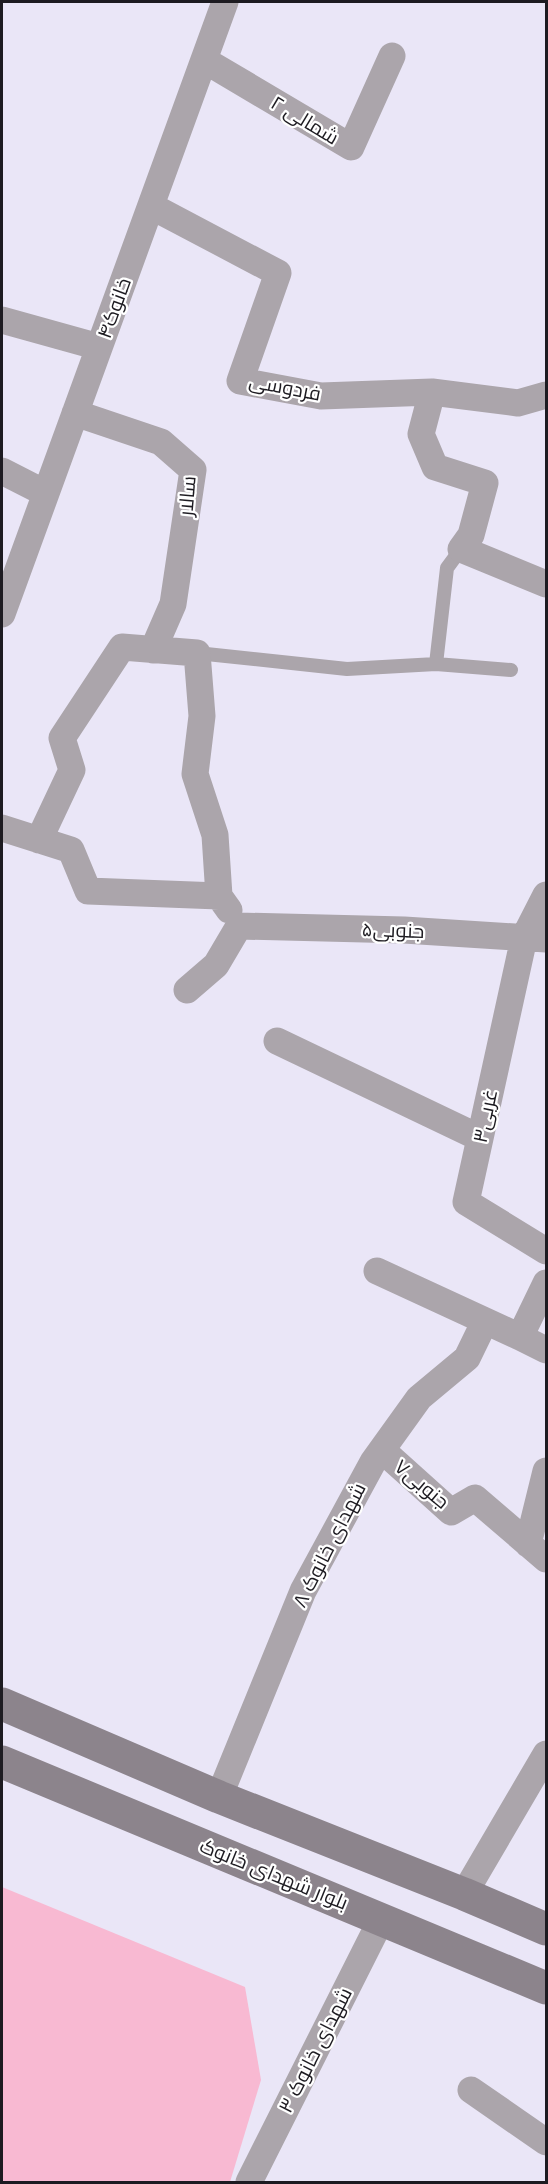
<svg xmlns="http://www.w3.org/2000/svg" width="548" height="2184" font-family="'PT Sans',Cairo,sans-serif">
	<rect width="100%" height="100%" fill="#eae6f7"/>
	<path fill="#f8b9d2" d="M2,1887L245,1987L261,2080L230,2182H2Z"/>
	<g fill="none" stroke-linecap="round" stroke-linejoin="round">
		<path stroke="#aba5ab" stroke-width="14" d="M197,653L347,669L436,664L511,670
			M436,664L447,568L461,549"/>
		<path stroke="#aba5ab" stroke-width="27" d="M204,60L351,147L392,56
			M151,206L278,273L240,381L321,396L432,392L518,403L546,395
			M2,320L99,347
			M432,392L421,434L435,467L485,483L471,535L461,549L546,584
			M75,413L161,442L193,470L173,604L153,650
			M2,471L45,493
			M2,614L225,2
			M2,828L71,850L88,891L219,896L229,910
			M39,840L72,770L62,738L122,647L197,653L202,716L195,774L215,835L219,896
			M546,895L524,938L466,1202L546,1251
			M187,990L216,965L239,926L404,930L546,939
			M277,1041L480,1138
			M377,1271L520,1337
			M546,1283L520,1337L546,1350
			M382,1450L451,1512L475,1498L546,1559
			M528,1544L546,1471
			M219,1797L303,1591L373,1462L419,1398L467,1358L485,1321
			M464,1894L546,1754
			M471,2090L546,2142
			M249,2182L382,1918"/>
		<path stroke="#8c848c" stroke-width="33" d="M2,1704L219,1797L464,1894L546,1929
			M2,1762L546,1988"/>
	</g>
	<g text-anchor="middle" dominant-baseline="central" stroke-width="4.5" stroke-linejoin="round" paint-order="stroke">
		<g font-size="20" fill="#1d1b21" stroke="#fff">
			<text transform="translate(305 120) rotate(31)">۲ شمالی</text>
			<text transform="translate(114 308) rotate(-70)">خانوک۴</text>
			<text transform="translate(285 387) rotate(11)">فردوسی</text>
			<text transform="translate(187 496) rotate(-85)">سالار</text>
			<text transform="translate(393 930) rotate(2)">جنوبی۵</text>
			<text transform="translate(485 1116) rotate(-78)">غربی۳</text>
			<text transform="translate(422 1484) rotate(40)">جنوبی۷</text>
			<text transform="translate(329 1545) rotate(-63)">شهدای خانوک ۸</text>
			<text transform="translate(274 1874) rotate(22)">بلوار شهدای خانوک</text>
			<text transform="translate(315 2050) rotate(-63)">شهدای خانوک ۳</text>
		</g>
	</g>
	<rect width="548" height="2184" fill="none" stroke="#1d1b21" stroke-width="6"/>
</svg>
